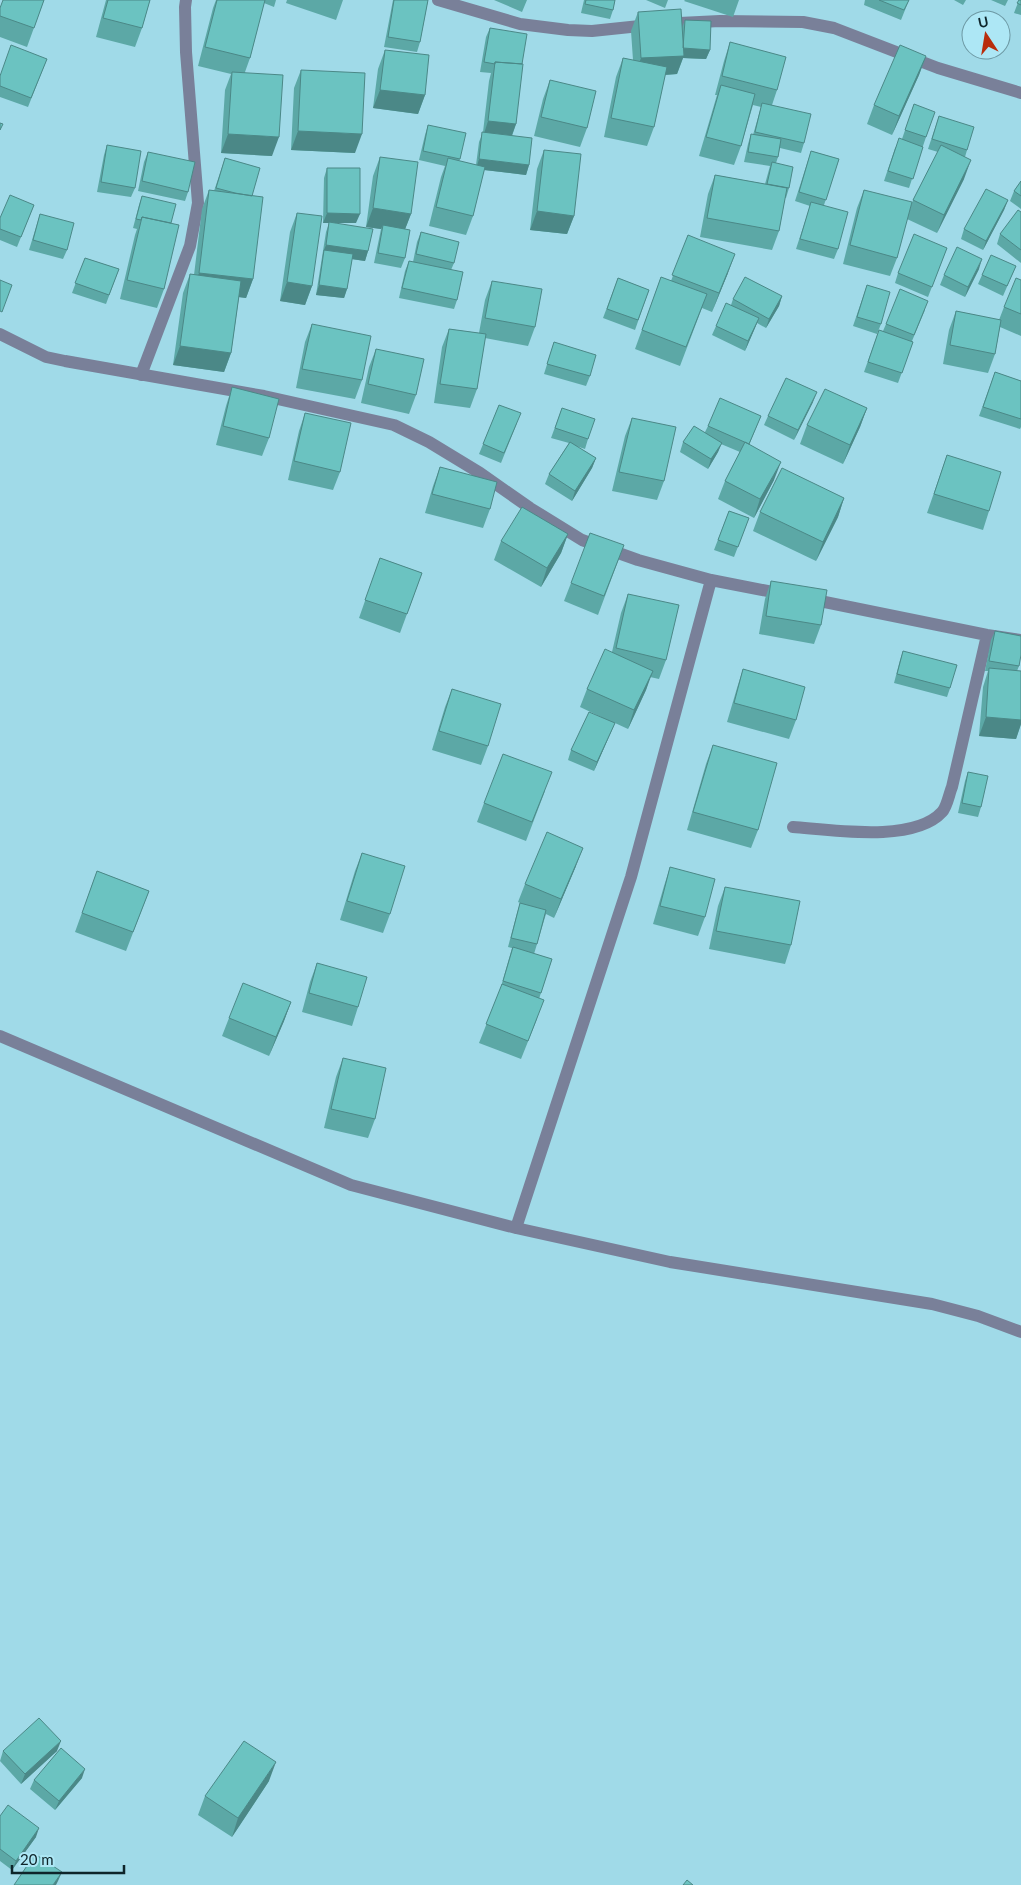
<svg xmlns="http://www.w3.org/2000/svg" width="1021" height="1885" font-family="Lato,sans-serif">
	<rect width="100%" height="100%" fill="#a0dae8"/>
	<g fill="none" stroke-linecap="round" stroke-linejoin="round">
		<path stroke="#798099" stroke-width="12" d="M438,0L520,24L568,30L592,31L659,24L720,21L803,22L834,28L938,68L1021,93
			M0,334L46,357L65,361L264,396L394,425L429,442L480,473L530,508L582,540L638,560L711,580L783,594
			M141,375L190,246L198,203L186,52L185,7L186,0
			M810,599L987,635L1021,640
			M793,827C832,830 914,843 942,812C947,807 949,794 952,787L987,635
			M0,1036L351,1185L516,1228L670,1262L932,1304L978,1316L1021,1332
			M516,1228L631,877L711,580"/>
	</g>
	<path fill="#5ca8a6" d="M44,0L27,47L0,37V8Z
		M106,0H150L142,28L135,47L96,37Z
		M216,0H276L274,7L264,3L250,58L245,72L272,156L221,153L225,90L231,74L198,66L213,8Z
		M287,0H343L336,20L286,3Z
		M393,0H428L420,42L417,52L384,47Z
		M494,0H527L522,12Z
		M584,0H615L613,10L610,19L581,13Z
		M646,0H668L665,8Z
		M685,0H739L733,17L684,1Z
		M865,0H909L901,20L864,5Z
		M954,0H966L963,5Z
		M991,0H1008L1005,6Z
		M1019,0H1021V15L1014,13Z
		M638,12L682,28L685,20L710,50L706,59L683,58L677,74L665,75L654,127L647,146L604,137L616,77L623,58L633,60L631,31Z
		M490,28L522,64L516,124L512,136L529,165L526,175L484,170L473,216L466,235L429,226L441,177L445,166L419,160L425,135L428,125L460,159L459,161L476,165L479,142L483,132L489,81L491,73L480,72L486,37Z
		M730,42L777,90L772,105L804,143L801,153L780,148L778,157L776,163L789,188L786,198H785L779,231L772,250L700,237L708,194L715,175L765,184L770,166L744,162L748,144L751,134L753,135L761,107L753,105L741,146L734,165L699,156L717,95H715L724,61Z
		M385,50L425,95L418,114L373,108L378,69Z
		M926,56L919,75L892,135L867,124L874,105Z
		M47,59L28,107L0,97V76Z
		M301,70L355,153L291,150L294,88Z
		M550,80L587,128L580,147L534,136L543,99Z
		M914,104L926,137L909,188L884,181L895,148L902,139Z
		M939,116L967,150L965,157L964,179L937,233L907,219L897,258L890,276L843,264L857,208L864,190L910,208L913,200L938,152L928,149Z
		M107,145L135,188L131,197L97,192L104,155Z
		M544,150L574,216L567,234L530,230L537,169Z
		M811,151L839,159L824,205L838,249L834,259L796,249L810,206L795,201Z
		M148,152L188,192L185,201L138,191L144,162Z
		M380,157L411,214L405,229V258L401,268L374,263L380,234L381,229L366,227L373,176Z
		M225,158L252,196L253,279L246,298L239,297L231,353L224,372L173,365L183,293L190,274L194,275L202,209L209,190L214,191Z
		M327,168L356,223H335L368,251L365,261L352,259L347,289L344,298L316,295L326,232L329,223H323L324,178Z
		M1021,181V209L1010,201L1014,191Z
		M142,196L171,223L164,289L157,308L120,299L135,235L137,229L133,228L139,205Z
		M1008,200L1004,210L983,250L961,239L964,229Z
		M34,205L17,247L0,240V218Z
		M1021,212V263L997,244L1000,234Z
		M297,213L312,286L305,305L280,301L290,232Z
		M40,214L67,250L63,259L29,250Z
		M421,232L454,263L451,270L457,300L454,309L399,298L405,271L409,261L413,262L417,242Z
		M688,235L728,273L712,312L702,308L680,366L635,349L661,277L671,281Z
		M947,248L928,297L895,283L898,273Z
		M85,258L119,269L106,304L72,293Z
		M1016,266L1003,296L978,284L982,275Z
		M979,269L965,297L940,285L944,275Z
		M618,278L649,290L635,330L603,318Z
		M1021,280V336L1000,327L995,354L988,373L943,364L949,330L956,311L999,320L1004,307Z
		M492,281L535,327L528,346L485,338L477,389L470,408L434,403L442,347L449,329L479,333L485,300Z
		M867,285L881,324L877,334L853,326Z
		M782,296L779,306L766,328L757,323L745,351L712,335L716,326L731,305L733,299Z
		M925,310L912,341L913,342L898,383L864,372L879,330L883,331L886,324Z
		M312,324L362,380L355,399L296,388L305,342Z
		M554,342L590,376L586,386L544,374Z
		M376,349L416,395L409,414L361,403L369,367Z
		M995,372L1021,381V427L1020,429L979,416Z
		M232,387L269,438L262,456L216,445L226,406Z
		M813,402L794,440L764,425L768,416Z
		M499,405L517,423L501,463L479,454Z
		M562,408L588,439L585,449L576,446L596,458L592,468L572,501L545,484L549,474L569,443L551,438Z
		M867,408L860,427L843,464L800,444L807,425Z
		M305,413L340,472L333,490L288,480L299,431Z
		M761,416L749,445L774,480L754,518L718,499L725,481L740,452L721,444L718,452L708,469L680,452L683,442L705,432L708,426Z
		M632,418L664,481L657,500L612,491L625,436Z
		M947,455L989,511L983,530L927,513Z
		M440,467L490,509L483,528L425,513L433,486Z
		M844,498L838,517L816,561L753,531L760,512Z
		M729,511L749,518L734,557L714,550Z
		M568,534L561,553L541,587L494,560L501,541Z
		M624,545L598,615L564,601L571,583Z
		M380,558L422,573L400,633L359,618Z
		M771,581L821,625L814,644L759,634L765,599Z
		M628,594L666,660L659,679L650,677L646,690L628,729L615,723L611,732L594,771L568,760L571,750L601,717L580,707L587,689L612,652L621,613Z
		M995,631L1019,666L1017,671H1021V724L1016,739L979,736L983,687L988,671H985L991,640Z
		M903,651L950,688L947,697L894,683L900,660Z
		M743,669L796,720L789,739L727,722L737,688Z
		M452,689L488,746L481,765L432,750L445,707Z
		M713,745L758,830L751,848L687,830L706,764Z
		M968,772L981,807L978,817L958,813L965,781Z
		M545,791L526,841L477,822L484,803Z
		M362,853L390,914L383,933L340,920L355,871Z
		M576,866L554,918L546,914L534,954L552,959L539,999L537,1019L521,1059L479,1043L500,990L512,948L508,947L517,913L520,903L518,902L525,884Z
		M670,867L705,917L698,936L653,924L664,886Z
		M97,871L149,891L126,951L75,932Z
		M725,887L791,945L785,964L709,949L718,906Z
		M317,963L358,1007L352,1026L302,1012L310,982Z
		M291,1002L284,1021L269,1056L222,1036L229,1018Z
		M343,1058L375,1119L368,1138L324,1128L336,1077Z
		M3,1751H57L21,1784L0,1761Z
		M82,1778L55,1810L30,1789L34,1780Z
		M269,1781L232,1837L198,1815L205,1796Z
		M0,1816L36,1837L12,1870L0,1861Z"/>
	<path fill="#4b8887" d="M683,48L710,50L706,59L683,58L677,74L634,77L641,58Z
		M926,56L919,75L892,135L899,116Z
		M380,90L425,95L418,114L373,108Z
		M488,121L516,124L509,143L482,140Z
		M298,131L362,134L355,153L291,150Z
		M228,134L279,137L272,156L221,153Z
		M479,159L529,165L526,175L476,169Z
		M971,160L964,179L937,233L944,215Z
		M1008,200L1004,210L983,250L986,241Z
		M373,208L411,214L404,232L383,225L381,229L366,227Z
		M537,211L574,216L567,234L530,230Z
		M327,213L360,214L356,223H323Z
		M326,245L368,251L365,261L324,255V250L322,255Z
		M735,254L728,273L712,312L719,293Z
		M982,259L979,269L965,297L968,287Z
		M199,273L253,279L246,298L192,291Z
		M287,282L312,286L305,305L280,301Z
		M319,285L347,289L344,298L316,295Z
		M782,296L779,306L766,328L769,319Z
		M759,318L755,328L745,351L748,341Z
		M180,346L231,353L224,372L173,365Z
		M817,392L813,402L794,440L798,430Z
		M867,408L860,427L843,464L850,445Z
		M722,443L718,452L708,469L711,459Z
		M596,458L592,468L572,501L575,491Z
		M781,462L774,480L754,518L760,499Z
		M844,498L838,517L816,561L823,542Z
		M568,534L561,553L541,587L547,568Z
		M653,671L646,690L628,729L634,710Z
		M986,717L1021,720V724L1016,739L979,736Z
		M615,723L611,732L594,771L597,762Z
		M583,848L576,866L554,918L561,899Z
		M291,1002L284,1021L269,1056L276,1037Z
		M61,1741L57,1751L21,1784L25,1774Z
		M276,1762L269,1781L232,1837L238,1818Z
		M85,1769L82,1778L55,1810L59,1801Z
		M39,1828L36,1837L12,1870L16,1861Z
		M62,1872L58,1881L56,1885H53Z"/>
	<path fill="#6bc3c1" stroke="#4b8887" d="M3,0H44L34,28L0,16V8Z
		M108,0H150L142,28L103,18Z
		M217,0H265L250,58L205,47Z
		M394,0H428L420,42L388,37Z
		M586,0H615L613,10L585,4Z
		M879,0H909L904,10Z
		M1019,0H1021V5L1017,3Z
		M681,9L684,56L641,58L638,12Z
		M685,20L711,21L710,50L683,48Z
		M490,28L527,34L522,64L495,62V64L484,62Z
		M730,42L786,57L777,90L722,76Z
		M11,45L47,59L31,98L0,86V76Z
		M900,45L926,56L899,116L874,105Z
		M385,50L429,55L425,95L380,90Z
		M623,58L667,67L654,127L611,118Z
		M495,62L523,64L516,124L488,121Z
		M301,70L365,73L362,134L298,131Z
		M232,72L283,75L279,137L228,134Z
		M550,80L596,91L587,128L541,117Z
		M721,85L755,94L741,146L706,137Z
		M762,103L811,114L804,143L755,132Z
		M914,104L935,112L926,137L905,130Z
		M939,116L974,127L967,150L932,139Z
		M0,123L3,124L0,130Z
		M428,125L466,133L460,159L423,151Z
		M482,132L532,138L529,165L479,159Z
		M751,134L781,139L778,157L748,152Z
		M899,138L923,147L913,179L888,171Z
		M107,145L141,151L135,188L101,182Z
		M941,145L971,160L944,215L913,200Z
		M544,150L581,154L574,216L537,211Z
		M811,151L839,159L826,200L799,192Z
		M148,152L195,162L188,192L142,181Z
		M380,157L418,162L411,214L373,208Z
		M225,158L260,168L252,196L235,193L216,188Z
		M448,158L485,167L473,216L436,207Z
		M772,162L793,167L789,188L767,184Z
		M327,168H360V214L327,213Z
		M715,175L787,188L779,231L707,218Z
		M1021,181V196L1014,191Z
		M986,189L1008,200L986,241L964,229Z
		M209,190L263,197L253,279L199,273Z
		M864,190L912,202L897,258L850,245Z
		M10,195L34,205L21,237L0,229V218Z
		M142,196L176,204L171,223L142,217L141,220L136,219Z
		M811,202L848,212L838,249L800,239Z
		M1018,210L1021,212V250L1000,234Z
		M297,213L322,216L312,286L287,282Z
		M40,214L74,223L67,250L33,240Z
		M142,217L179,225L164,289L127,280Z
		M329,222L373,229L368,251L326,245Z
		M383,225L410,230L405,258L378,253Z
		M421,232L459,242L454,263L416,254Z
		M914,234L947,248L932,287L898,273Z
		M688,235L735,254L719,293L672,275Z
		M957,247L982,259L968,287L944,275Z
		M324,250L353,254L347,289L319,285Z
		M991,255L1016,266L1007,286L982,275Z
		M85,258L119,269L109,295L75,283Z
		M409,261L463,272L457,300L402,288Z
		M190,274L241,281L231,353L180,346Z
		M661,277L707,294L686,347L642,330Z
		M745,277L782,296L769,319L733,299Z
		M618,278L649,290L638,320L607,309Z
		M1016,278L1021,280V314L1004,307Z
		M0,280L12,285L2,312L0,311Z
		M492,281L542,289L535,327L485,318Z
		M867,285L890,292L881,324L857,317Z
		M900,289L928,301L914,335L886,324Z
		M726,303L759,318L748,341L716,326Z
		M956,311L1001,320L995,354L950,345Z
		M312,324L371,336L362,380L302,369Z
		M449,329L486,334L477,389L440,384Z
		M879,330L913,342L902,373L868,362Z
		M554,342L596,355L590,376L547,364Z
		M376,349L424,359L416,395L368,384Z
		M995,372L1021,381V419L983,407Z
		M786,378L817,392L798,430L768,416Z
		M232,387L279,399L269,438L223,426Z
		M825,389L867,408L850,445L807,425Z
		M720,398L761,416L749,444L708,426Z
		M499,405L521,413L504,453L483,444Z
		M562,408L595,419L588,439L555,428Z
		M305,413L351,423L340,472L294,461Z
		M632,418L676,427L664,481L619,472Z
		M694,426L722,443L711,459L683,442Z
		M570,442L596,458L575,491L549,474Z
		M745,442L781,462L760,499L725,481Z
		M947,455L1001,472L989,511L934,494Z
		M440,467L497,482L490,509L432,494Z
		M782,468L844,498L823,542L760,512Z
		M522,507L568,534L547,568L501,541Z
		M729,511L749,518L738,547L718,540Z
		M590,533L624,545L604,596L571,583Z
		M380,558L422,573L407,614L365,600Z
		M771,581L827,590L821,625L766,616Z
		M628,594L679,605L666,660L616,648Z
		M995,631L1021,636V655L1019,666L989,661Z
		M605,649L653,671L634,710L587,689Z
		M903,651L957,665L950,688L897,674Z
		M989,668L1021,671V720L986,717Z
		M743,669L805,687L796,720L734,703Z
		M452,689L501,704L488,746L439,731Z
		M589,712L615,723L597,762L571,750Z
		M713,745L777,763L758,830L693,812Z
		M503,754L552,772L532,822L484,803Z
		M968,772L988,776L981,807L962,803Z
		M547,832L583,848L561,899L525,884Z
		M362,853L405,866L390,914L347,901Z
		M670,867L715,879L705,917L660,906Z
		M97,871L149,891L133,932L82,913Z
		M725,887L800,901L791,945L716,931Z
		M520,903L546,910L537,944L511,938Z
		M513,947L552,959L541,993L503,981Z
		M317,963L367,977L358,1007L309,993Z
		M243,983L291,1002L276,1037L229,1018Z
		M502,984L544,1000L528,1041L486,1024Z
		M343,1058L386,1068L375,1119L331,1109Z
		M39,1718L61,1741L25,1774L3,1751Z
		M244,1741L276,1762L238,1818L205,1796Z
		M61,1748L85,1769L59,1801L34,1780Z
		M8,1805L39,1828L16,1861L0,1849V1816Z
		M35,1854L62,1872L53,1885H14Z
		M687,1880L693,1885H683Z"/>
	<g transform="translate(986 35) rotate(348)"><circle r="24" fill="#ade7f5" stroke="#6d99a4"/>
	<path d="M0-4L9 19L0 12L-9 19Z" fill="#b82d0c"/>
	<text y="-8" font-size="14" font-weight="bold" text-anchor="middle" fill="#0e252a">U</text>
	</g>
	<path d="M12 1865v8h112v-8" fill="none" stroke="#0e252a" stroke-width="2.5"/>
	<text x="20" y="1865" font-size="15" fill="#0e252a" stroke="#ade7f5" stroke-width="4" paint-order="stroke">20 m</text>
</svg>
